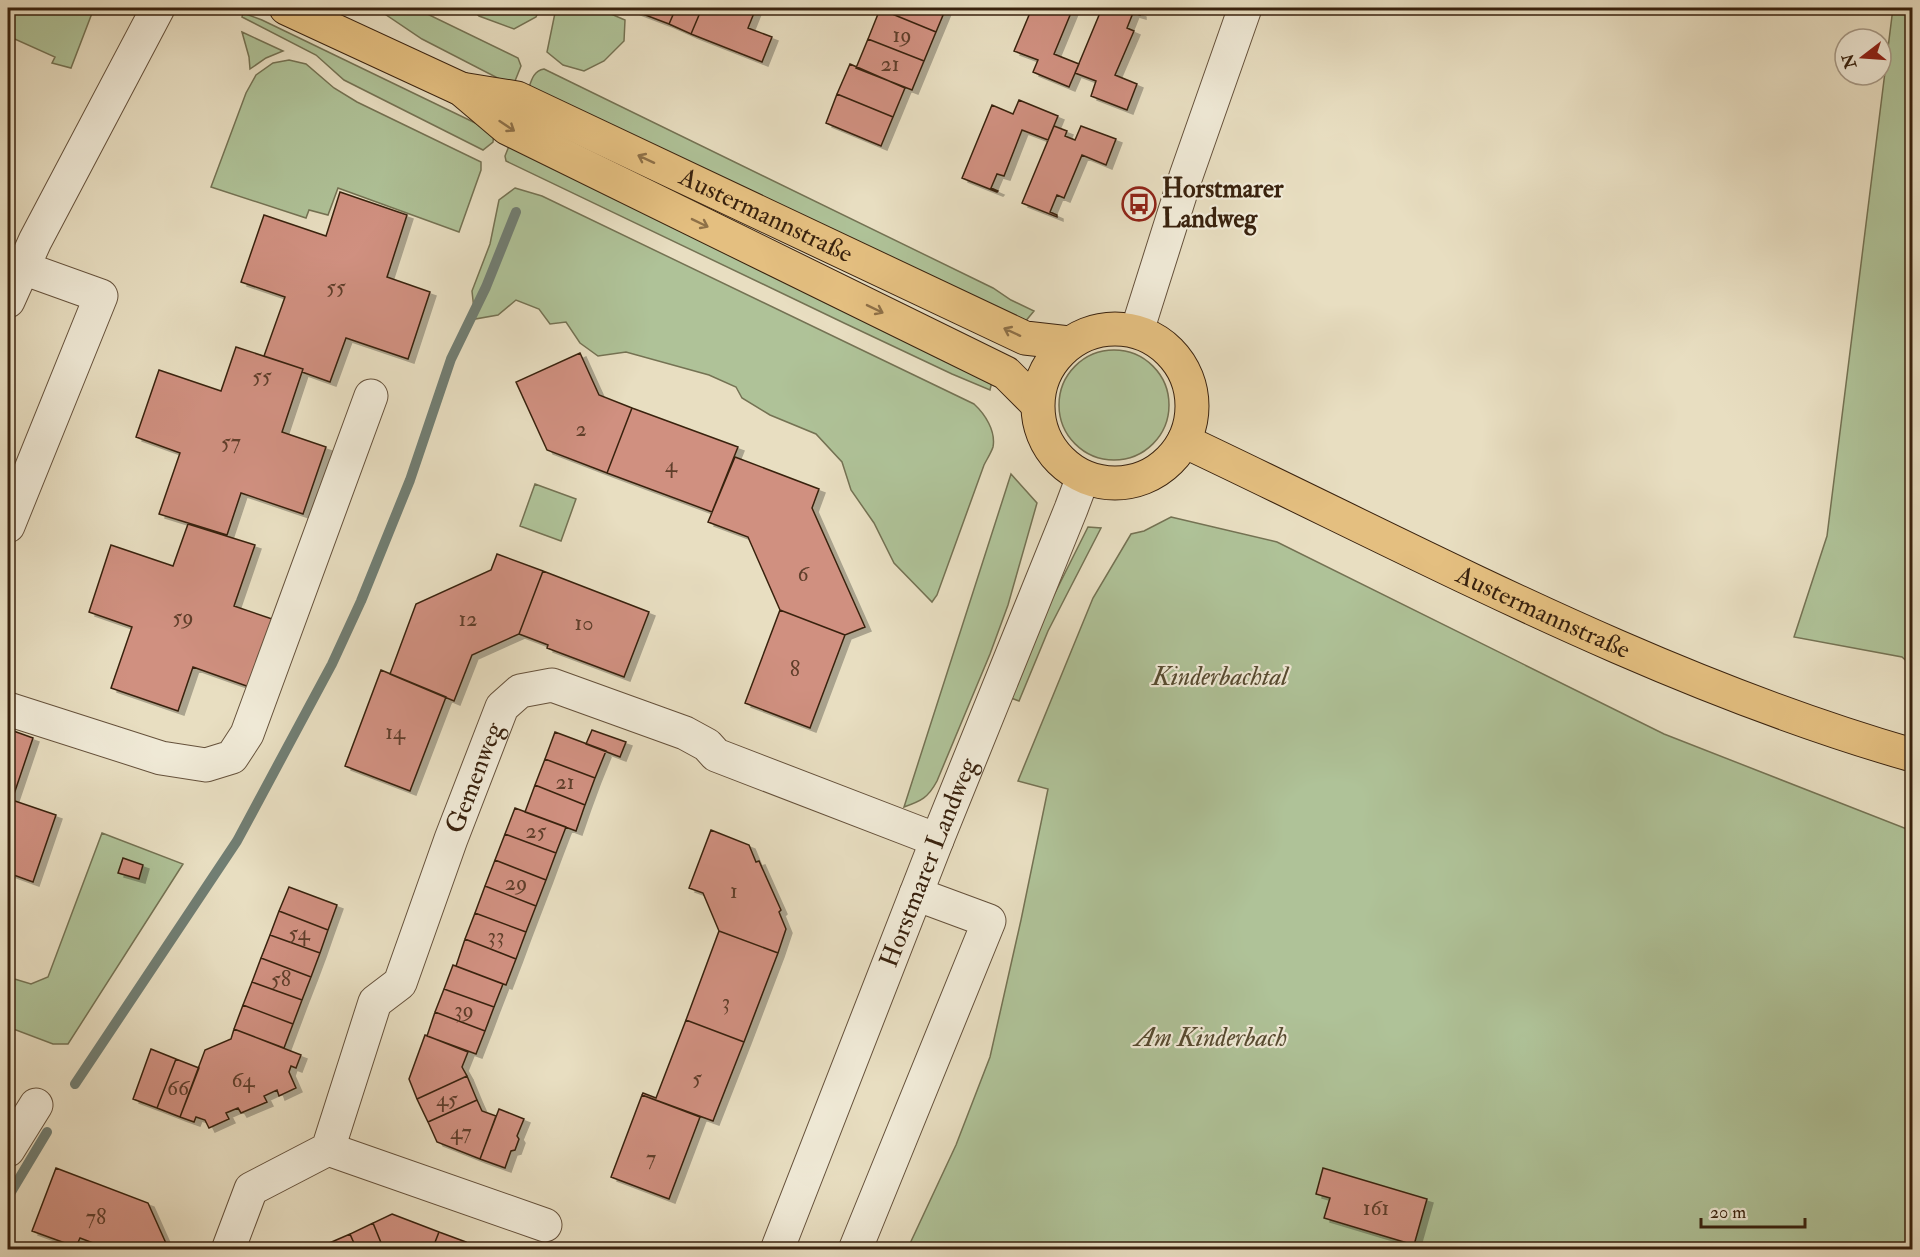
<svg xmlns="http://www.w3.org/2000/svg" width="1920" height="1257" font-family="'IM FELL Double Pica',serif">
	<defs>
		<filter id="shadow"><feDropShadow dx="6" dy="4" stdDeviation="0" flood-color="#0004"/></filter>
	</defs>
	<rect width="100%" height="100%" fill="#e8dec1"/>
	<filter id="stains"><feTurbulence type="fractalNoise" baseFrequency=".00333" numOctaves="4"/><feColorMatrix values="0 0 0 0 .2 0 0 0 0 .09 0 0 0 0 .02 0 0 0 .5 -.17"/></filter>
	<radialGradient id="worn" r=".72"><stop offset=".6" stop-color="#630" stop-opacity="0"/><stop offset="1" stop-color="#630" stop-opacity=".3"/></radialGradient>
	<path fill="#afc298" stroke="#747253" stroke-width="1.5" d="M8,8H94L71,68L52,63L55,57L8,36Z
		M376,8H415L518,58L521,66L513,86L422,39Z
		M471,8H540L536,17L514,29L479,16Z
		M556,8H597L625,20L624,41L604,61L584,71L563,65L547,52Z
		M1893,8H1912V666L1902,657L1794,637L1827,536Z
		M243,13L262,20L494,132L493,142L483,150L344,80L316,55L242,17Z
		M242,32L283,51L266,58L250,69L249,57Z
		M289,60L306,64L334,88L357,102L481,162V170L459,232L338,188L328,215L309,210L306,218L211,187L246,93L256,75L273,63Z
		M544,69L993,288L1011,300L1034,311L1024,323L527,93C531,83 532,71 544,69Z
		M511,141L993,377L990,390L952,374L844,323L506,161L505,156Z
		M515,188L542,196L974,404C985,414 996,431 993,447C991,453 987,459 984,465L937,595L932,602L894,563L874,523L851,490L842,462L816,434L770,415L742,398L736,387L709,375L626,352L598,356L580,343L566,322L550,324L539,309L516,300L498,315L475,319L472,291L490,244L499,200Z
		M1059 405a55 55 0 1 1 110 0a55 55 0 1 1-110 0Z
		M1011,474L1037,503L1008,605L990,654L937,781C928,798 921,801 904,807Z
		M535,484L576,499L561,541L520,526Z
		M1171,517L1277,542L1664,734L1912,831V1249L907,1250L956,1145L990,1057L1021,920L1048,789L1018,781L1093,598L1131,534L1144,531Z
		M1088,527L1101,528L1048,631L1019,701L1011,698L1037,629Z
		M102,833L183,864L68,1044H53L8,1027V977L31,984L48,977Z"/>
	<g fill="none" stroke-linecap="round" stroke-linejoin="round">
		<path stroke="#717e73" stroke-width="10" d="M75,1084L237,841L332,664L361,601L410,480L451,359L486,287L516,212
			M8,1197L47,1132"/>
	</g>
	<path fill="#d09080" stroke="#39220e" stroke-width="1.5" filter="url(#shadow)" d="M627,8H676L669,24Z
		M676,8H702L691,34L669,24Z
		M702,8H756L748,28L772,37L762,62L691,34Z
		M881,8H946L936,32L880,9Z
		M1032,8H1073L1054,54L1079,64L1069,87L1033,72L1038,60L1014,51Z
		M1102,8H1126L1140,13V15L1133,13L1127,28L1134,31L1115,75L1137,84L1127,110L1091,96L1096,81L1075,73Z
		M880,9L936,32L924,61L868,39Z
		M868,39L924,61L912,90L856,68Z
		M850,64L905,88L893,117L837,94Z
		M837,94L893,117L881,146L826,123Z
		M1019,100L1058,116L1048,140L1022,130L1004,176L997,174L991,188L998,191L997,192L962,178L992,105L1013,114Z
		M1054,126L1067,131L1065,136L1075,140L1081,126L1116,139L1106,165L1082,155L1064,198L1057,195L1050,212L1057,215V217L1022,203Z
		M340,192L407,215L387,277L430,292L408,359L346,338L330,382L302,372L303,369L264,356L285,297L241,282L264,215L326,236Z
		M236,347L303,369L282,432L326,447L303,514L241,493L227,535L159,514L180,453L136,437L159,370L221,391Z
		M580,353L599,395L632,408L607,473L547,450L516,382Z
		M632,408L738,447L712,512L607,473Z
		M735,457L819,489L812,508L865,627L845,635L780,610L748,537L708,522Z
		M188,524L255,545L234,606L278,621L255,689L193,667L178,711L111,688L132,627L89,612L111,545L173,566Z
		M497,554L543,571L519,634L472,655L454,701L390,674L416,604L491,570Z
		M543,571L649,612L624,677L547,648L548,645L519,634Z
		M780,610L845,635L810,728L745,703Z
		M381,670L446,697L410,791L345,766Z
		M8,729L33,738L12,800L56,815L33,882L8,873Z
		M592,730L626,742L620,757L586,744Z
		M555,732L606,751L595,778L545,759Z
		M545,759L595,778L585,805L535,785Z
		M535,785L585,805L576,831L525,812Z
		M515,808L566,827L556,853L505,834Z
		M711,830L749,845L756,862L759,861L781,910L779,912L786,929L778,953L719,931L703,893L689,888Z
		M505,834L556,853L546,880L495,860Z
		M123,858L143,865L139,879L118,873Z
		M495,860L546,880L536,906L485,886Z
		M485,886L536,906L526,932L475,913Z
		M289,887L337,905L328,930L279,911Z
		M279,911L328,930L320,953L270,935Z
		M475,913L526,932L516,959L465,939Z
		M719,931L778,953L744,1042L686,1020Z
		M270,935L320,953L311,977L261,958Z
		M465,939L516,959L506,985L456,966Z
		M261,958L311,977L302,1000L252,982Z
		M453,965L503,984L494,1007L444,989Z
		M252,982L302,1000L293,1024L243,1005Z
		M444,989L494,1007L485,1031L435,1012Z
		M243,1005L293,1024L284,1048L234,1029Z
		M435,1012L485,1031L476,1054L427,1036Z
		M686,1020L744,1042L713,1121L642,1095L643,1093L656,1098Z
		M234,1029L301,1055L296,1068L291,1066L289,1072L296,1088L279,1096L277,1090L264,1096L267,1102L241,1113L238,1108L226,1113L229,1119L209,1128L205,1120L196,1117L194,1122L180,1117L205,1050L231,1039Z
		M425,1035L468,1052L462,1067L467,1076L417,1099L409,1079Z
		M151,1049L176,1059L157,1108L133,1099Z
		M176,1059L199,1068L180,1117L157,1108Z
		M467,1076L477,1100L428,1122L417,1099Z
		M642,1095L700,1117L669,1199L611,1177Z
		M477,1100L482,1111L496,1116L480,1159L437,1142L428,1122Z
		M499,1109L524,1119L517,1136L519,1139L515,1150L511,1151L505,1168L480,1159Z
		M56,1168L148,1203L169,1250H118L106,1248L80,1238L76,1247L32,1231Z
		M1323,1168L1427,1199L1414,1245L1324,1218L1330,1198L1316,1194Z
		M392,1214L439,1232L432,1250H384L373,1223Z
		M373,1223L384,1250H357L350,1234Z
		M439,1232L466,1242L463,1250H432Z
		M350,1234L357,1250H329L327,1244Z"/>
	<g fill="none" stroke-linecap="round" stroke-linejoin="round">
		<defs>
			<g id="minor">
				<path d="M8,301L35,241L158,8"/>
				<path d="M1137,331L1186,176L1245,8"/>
				<path d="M8,526L101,296L23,268"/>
				<path d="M8,709L161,758L206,765L232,757L247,734L371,396"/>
				<path d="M328,1149L545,1225"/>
				<path d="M8,1150L36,1105"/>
				<path id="s1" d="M228,1250L251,1189L328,1149L375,1002L400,983L451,839L502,707L520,691L552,685L685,733L707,745L716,755L937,840"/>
				<path id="s2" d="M777,1250L937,840L1071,509L1083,477"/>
				<path d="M855,1250L989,921L916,894"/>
			</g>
			<g id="major">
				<path d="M286,8L461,89L507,128L1006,373L1037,404"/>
				<path id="s3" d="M461,89L517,98L1025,338L1069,343"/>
				<circle cx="1115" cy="406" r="77"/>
				<path id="s4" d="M1184,441C1423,554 1658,682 1912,755"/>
			</g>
		</defs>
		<use href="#minor" stroke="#65513b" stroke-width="35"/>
		<use href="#major" stroke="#39220e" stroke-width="35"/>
		<use href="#minor" stroke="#f0ead7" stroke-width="33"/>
		<use href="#major" stroke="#e4bf80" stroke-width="33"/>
	</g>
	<defs><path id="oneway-shaft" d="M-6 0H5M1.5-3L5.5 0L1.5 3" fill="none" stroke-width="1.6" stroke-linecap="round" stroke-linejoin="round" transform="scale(1.5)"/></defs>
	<g stroke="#8e7047">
		<use href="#oneway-shaft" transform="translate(507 126) rotate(34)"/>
		<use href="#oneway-shaft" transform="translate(646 159) rotate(-155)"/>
		<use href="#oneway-shaft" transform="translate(700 223) rotate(26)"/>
		<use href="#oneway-shaft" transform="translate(875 309) rotate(26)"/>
		<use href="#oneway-shaft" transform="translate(1012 332) rotate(-155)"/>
	</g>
	<defs>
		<symbol id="bus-ring" viewBox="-11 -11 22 22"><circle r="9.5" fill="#f0ead7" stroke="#8f2418" stroke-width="1.5"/><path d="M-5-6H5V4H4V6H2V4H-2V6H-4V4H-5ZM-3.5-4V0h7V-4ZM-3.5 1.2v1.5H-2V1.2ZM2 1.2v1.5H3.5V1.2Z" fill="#8f2418"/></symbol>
	</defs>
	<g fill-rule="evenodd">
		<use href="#bus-ring" x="1120" y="185" width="38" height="38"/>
	</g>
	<g text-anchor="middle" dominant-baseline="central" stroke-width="4.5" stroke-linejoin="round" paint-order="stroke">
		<g font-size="22" fill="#5f3e2a">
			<text x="902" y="35">19</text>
			<text x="890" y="64">21</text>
			<text x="336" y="287">55</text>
			<text x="262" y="376">55</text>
			<text x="581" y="429">2</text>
			<text x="231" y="442">57</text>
			<text x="671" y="465">4</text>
			<text x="803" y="574">6</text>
			<text x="183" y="617">59</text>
			<text x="468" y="619">12</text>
			<text x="584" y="623">10</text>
			<text x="795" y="669">8</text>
			<text x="395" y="732">14</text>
			<text x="565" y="782">21</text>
			<text x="536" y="831">25</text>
			<text x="516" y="883">29</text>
			<text x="734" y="891">1</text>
			<text x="299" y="933">54</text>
			<text x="496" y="936">33</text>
			<text x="281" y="979">58</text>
			<text x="726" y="1002">3</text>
			<text x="464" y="1010">39</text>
			<text x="697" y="1078">5</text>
			<text x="243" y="1080">64</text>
			<text x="178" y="1088">66</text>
			<text x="447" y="1099">45</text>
			<text x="461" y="1132">47</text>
			<text x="651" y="1158">7</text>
			<text x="1376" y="1208">161</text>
			<text x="96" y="1217">78</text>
		</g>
		<g font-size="26" font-weight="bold" fill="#39220e" stroke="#f0ead7" text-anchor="start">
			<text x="1162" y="189">Horstmarer<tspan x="1162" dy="30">Landweg</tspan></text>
		</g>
		<g font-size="26" fill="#39220e" stroke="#f0ead7">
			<text stroke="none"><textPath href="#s3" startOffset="332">Austermannstraße</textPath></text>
			<text stroke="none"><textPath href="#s4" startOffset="398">Austermannstraße</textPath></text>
			<text stroke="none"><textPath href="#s1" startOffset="556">Gemenweg</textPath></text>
			<text stroke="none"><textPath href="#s2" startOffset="416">Horstmarer Landweg</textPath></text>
		</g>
		<g font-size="26" font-style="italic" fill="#564a30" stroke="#f0ead7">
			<text x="1220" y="677">Kinderbachtal</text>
			<text x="1211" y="1038">Am Kinderbach</text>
		</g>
	</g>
	<rect width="1920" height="1257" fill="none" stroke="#e8dec1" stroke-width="30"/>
	<rect x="9" y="9" width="1902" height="1239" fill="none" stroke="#39220e" stroke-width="3"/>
	<rect x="15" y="15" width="1890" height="1227" fill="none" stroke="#39220e" stroke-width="1.5"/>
	<g transform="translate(1863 57) rotate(253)"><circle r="28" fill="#f0ead7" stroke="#a79a87" stroke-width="1.5"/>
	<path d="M0-4.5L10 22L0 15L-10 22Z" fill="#8f2418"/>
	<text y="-9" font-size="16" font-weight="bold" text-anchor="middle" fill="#39220e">N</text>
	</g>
	<path d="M1701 1218v9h104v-9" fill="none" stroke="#39220e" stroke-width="3"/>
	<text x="1710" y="1218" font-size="18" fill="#39220e" stroke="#f0ead7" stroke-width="4.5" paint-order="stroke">20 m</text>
	<rect width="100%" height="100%" filter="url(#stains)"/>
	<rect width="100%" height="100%" fill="url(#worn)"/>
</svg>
